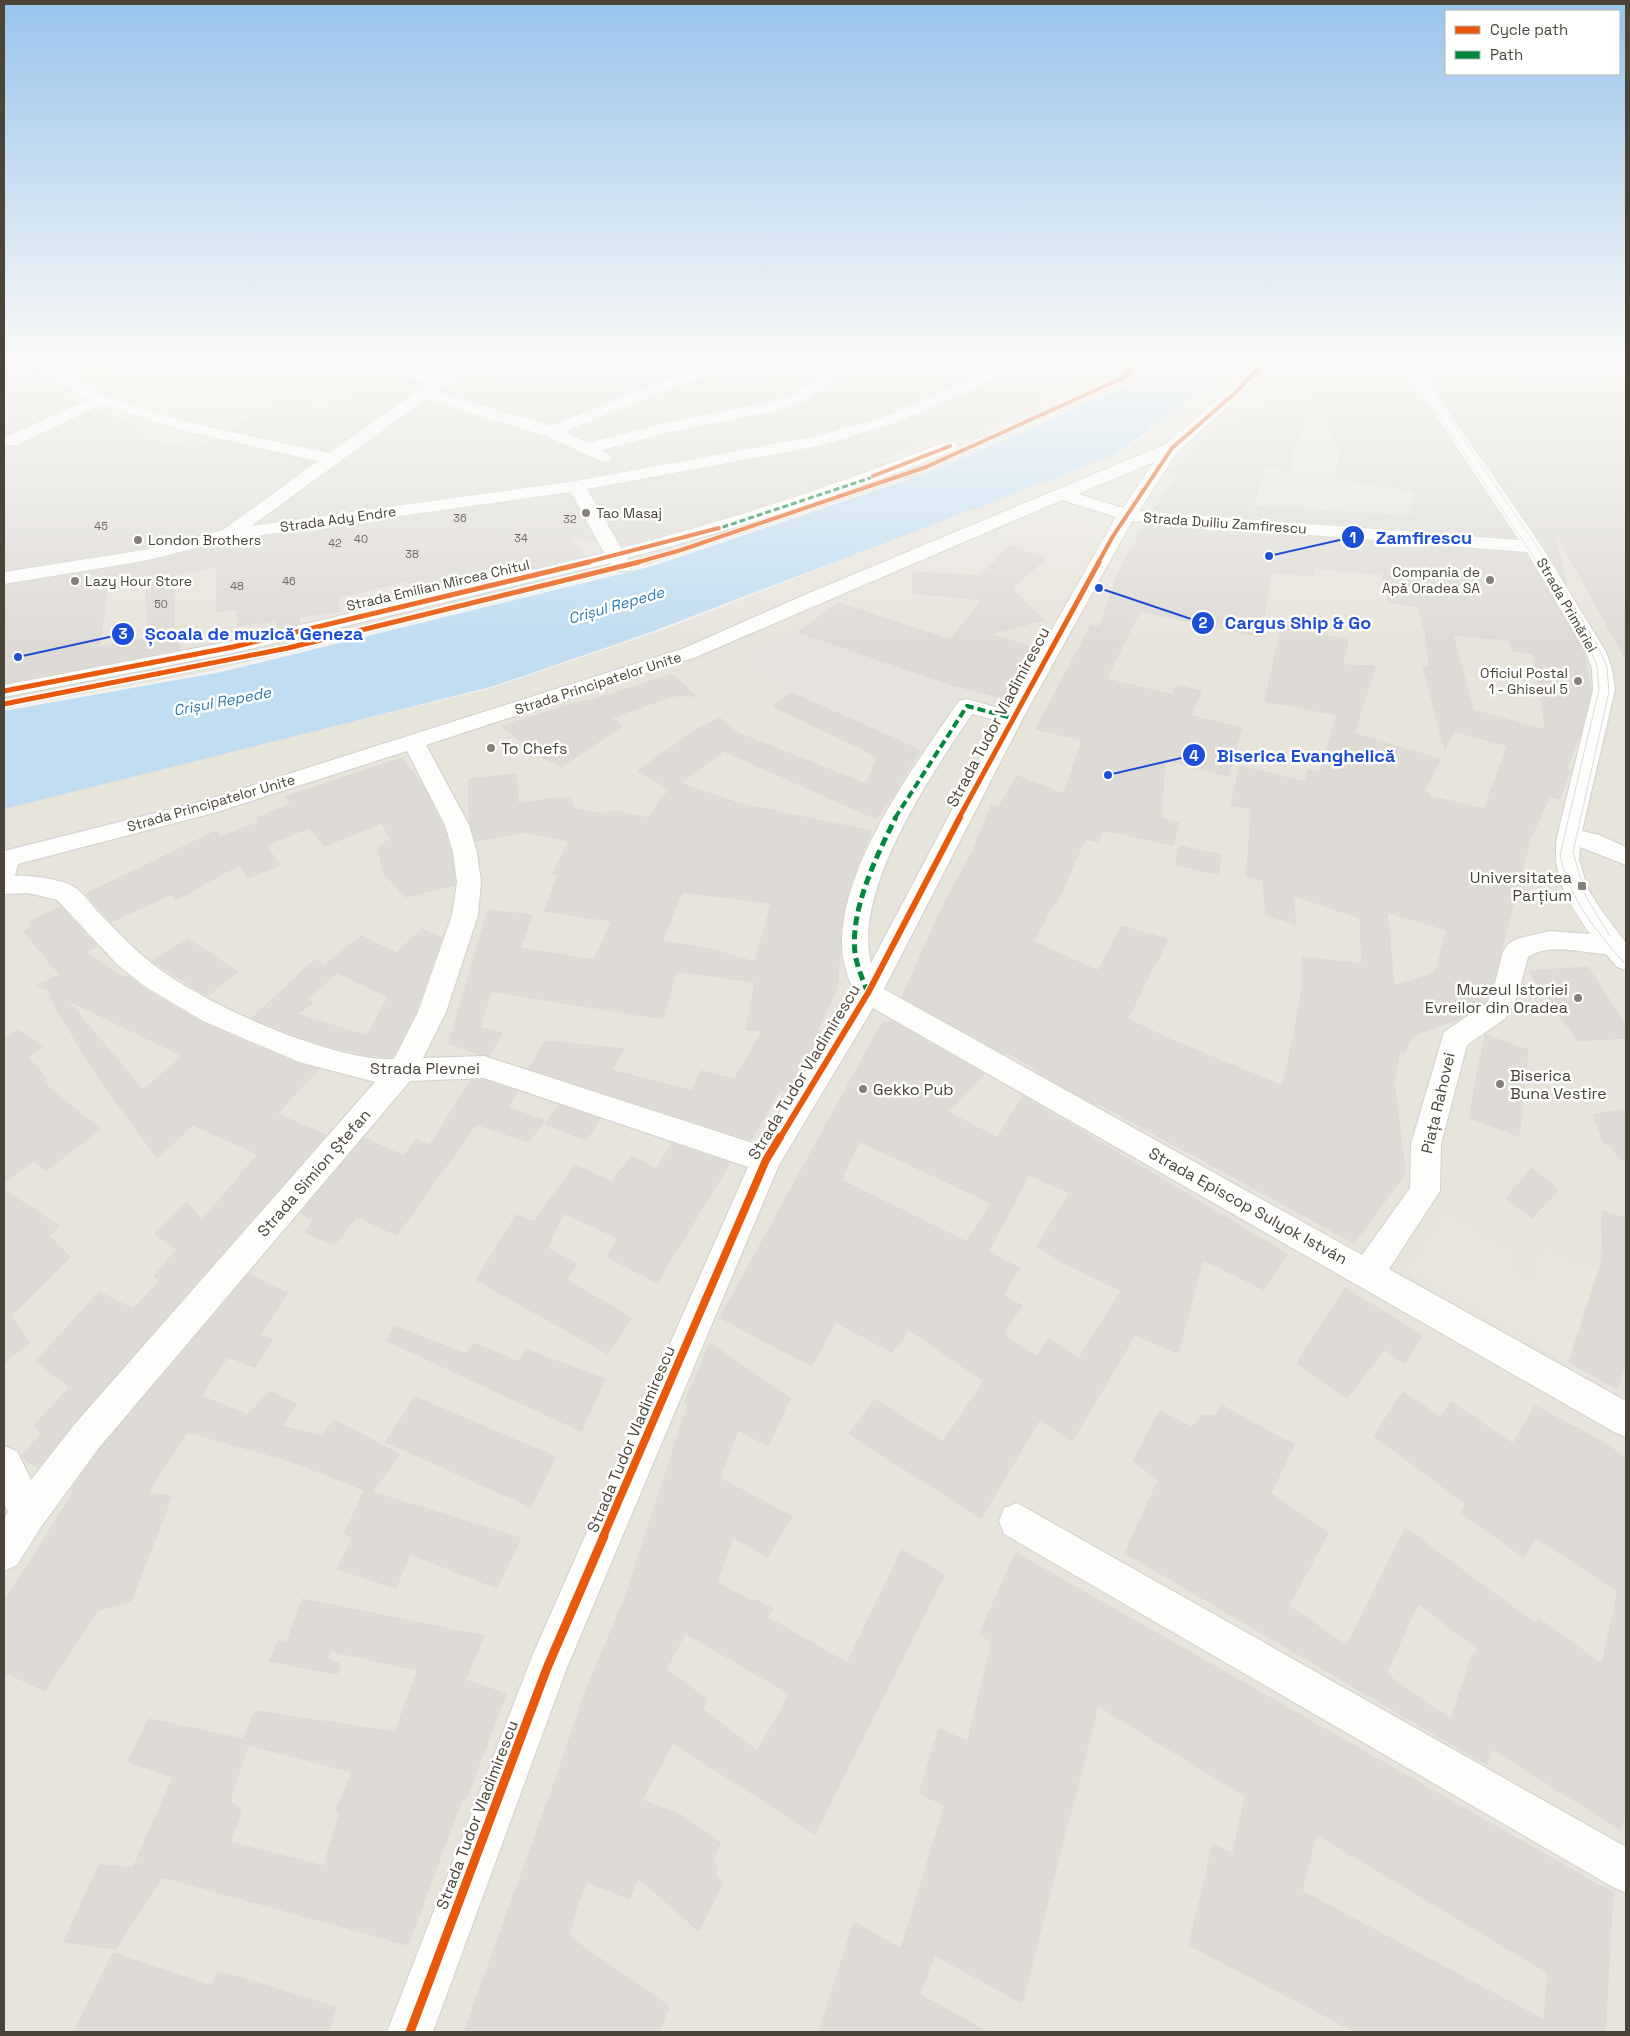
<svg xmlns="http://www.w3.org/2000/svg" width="1630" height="2036" font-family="'Space Grotesk',sans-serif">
	<rect width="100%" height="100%" fill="#f4f2ee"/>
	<path fill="#e7e4dc" d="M4,358H1144L1137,380L932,471L652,563L202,673L4,708Z
		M1234,358H1626V2032H4V806L488,689L668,628L1130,446L1225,374Z"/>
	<path fill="#eae5da" d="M46,358H164L86,386Z
		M1446,1213L1519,1254L1513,1271L1530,1280L1543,1244L1598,1271L1593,1285L1626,1303V1338L1584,1318L1569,1362L1407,1270Z"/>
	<path fill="#e6e3df" d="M1083,501L1089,509L1109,514L1079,557L1012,536L961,568L920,564L1063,502L1075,505Z
		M787,632H798L878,661L970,690L920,750L792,693L744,666L742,657Z"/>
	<path fill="#c0ddf1" d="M1144,358H1234L1227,370L1204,390L1113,456L643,635L491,687L4,809V711L221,672L653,566L933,471L1137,381Z"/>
	<path fill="#dedbd6" stroke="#dcd9d4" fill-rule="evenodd" d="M4,358H22L50,377L44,379L76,403L4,436Z
		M46,358H94L95,361L67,371Z
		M314,358H360L363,363L424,385L329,451L230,430L275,402L324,408L368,382L313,361Z
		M391,358H468L439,376Z
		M493,358H527L554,366L570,358H679L696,367L551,424L442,391Z
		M781,358H841L795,392L771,400L669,420L588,441L570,432L686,385L735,370Z
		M864,358H999L970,377L883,415L817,434L576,479L258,523L426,401L545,438L603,464L610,462L614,457L606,451L670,434L775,413L809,402Z
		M1023,358H1100L1077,377L1034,404L964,439L950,432L877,460L882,464L824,485L743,512L622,546L590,490L820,448L897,425L984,387Z
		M1319,359H1366L1371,367H1401L1515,538L1154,510L1178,473L1171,472L1224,422L1234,424L1260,406L1267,405L1315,404L1296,367H1325ZM1313,404L1340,448L1337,479L1414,491L1411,516L1253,506L1265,467L1290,471L1295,444Z
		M1421,367L1598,368L1626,397V660L1558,536L1555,537L1567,584L1544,546Z
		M94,410L139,428L124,437L198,449L214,439L314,462L222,528L144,548L4,570V446L18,447Z
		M570,494L596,542L568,535L584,556L511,573L509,569L456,577L459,586L438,590L421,593L418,581L409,583L408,581L337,597L340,611L299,617L300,623L277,629V620L238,626L237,609L216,612L217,567L175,574L174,631L180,630V649L4,683V586L144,563L228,542ZM146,583L148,638L99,647L107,590Z
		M1145,524L1526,554L1583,650L1591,690L1580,734L1567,769L1570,770L1560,799L1550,796L1530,840L1492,986L1486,1002L1461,1018L1412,1036L1405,1052L1400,1051L1394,1080L1405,1174L1354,1243L1098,1103L1097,1105L1037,1072L1038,1070L1006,1052L1004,1054L902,997L942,908L974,849L991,805L999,807L1017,776L1064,794L1082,740L1036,729L1091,625L1100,627L1118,574ZM1313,568L1382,574L1389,603L1418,606L1425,632L1430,667H1423L1445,750L1454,731L1508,746L1484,809L1429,796L1430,794L1424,791L1441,759L1354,734L1375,666L1342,665L1348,640L1281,627L1265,701L1337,715L1320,772L1308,770L1305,782L1240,766L1231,805L1252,809L1246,876L1263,880L1266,915L1296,924L1292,895L1360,918L1362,964L1302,957L1301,999L1283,1086L1167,1038L1128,1019L1156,961L1158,962L1167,939L1122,926L1098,971L1034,942L1054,902L1057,903L1085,839L1098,842L1103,830L1173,845L1179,823L1161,819L1165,760L1228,776L1242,728L1191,716L1201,691L1176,685L1173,695L1106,679L1140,611L1261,637L1271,572L1315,576ZM1453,635L1509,640L1513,651L1533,654L1546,730L1473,710ZM1387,912L1447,930L1435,973L1394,986Z
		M1010,546L1045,559L1012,589L1044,620L990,634L1036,648L1006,699L953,685L798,632L838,603L951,640L981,600L913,593L912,572L980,576Z
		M672,674L696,696H673L611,718L622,726L561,767L536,754L501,726L585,700L587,702Z
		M792,693L920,750L895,793L876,819L724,751L671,790L637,771L699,728L720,718L736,732L866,784L878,757L773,706Z
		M402,758L424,787L443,826L451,852L455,885L405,897L384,873L378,847L390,839L382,823L324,846L309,828L266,845L280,865L248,878L239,865L176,900L171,894L111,922L86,894L216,831L220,837L259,822L257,818L291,804L285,797Z
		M516,774L518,804L559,797L570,799L575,809L601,814L616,811L648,818L662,797L680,783L737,803L871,831L852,881L843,913L837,988L814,1039H820L789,1093L780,1089L751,1140L529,1069L545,1041L624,1049L611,1070L692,1091L701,1071L734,1079L763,1031L746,1030L755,982L676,971L663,1019L491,991L480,1028L502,1033L489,1056L478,1054L449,1043L488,910L532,915L520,948L594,960L612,921L544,911L559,874L553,873L569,841L524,832L476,841L469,821V779ZM682,892L771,903L755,962L713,950L662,941Z
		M1180,846L1221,855L1218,874L1175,865Z
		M61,907L97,946L86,952L124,978L128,976L143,988L202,1023L298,1064L319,1069L277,1114L326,1135L73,1424L38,1468L21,1456L41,1434L33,1426L70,1387L36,1361L99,1292L133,1309L160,1281L154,1276L177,1249L154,1234L186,1202L202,1220L258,1154L193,1125L157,1158L93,1070L49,996L53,993L37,985L60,975L24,932L32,927L28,922ZM67,1000L183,1056L143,1090Z
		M422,929L442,938L416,1011L393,1057L369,1055L340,1049L308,1040L252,1018L315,959L324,966L361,936L396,953ZM325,966L388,997L367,1036L297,1014L312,1003L307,999L336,974Z
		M188,939L238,972L207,996L152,961Z
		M1588,967L1626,1025V1038L1578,1041L1528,971Z
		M890,1020L984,1074L948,1112L997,1138L1023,1096L1287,1254L1264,1290L1203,1260L1178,1353L1135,1335L1072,1441L1040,1419L981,1518L849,1434L875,1399L943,1442L984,1381L909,1330L892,1352L835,1322L812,1366L720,1318L883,1021L888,1024ZM859,1141L991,1203L967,1242L841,1180ZM1029,1175L1070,1193L1037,1246L1064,1263L1121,1291L1079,1358L1049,1339L1037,1357L1003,1334L1022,1306L1003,1295L1020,1268L988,1252Z
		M18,1030L43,1047L28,1057L47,1079L42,1082L100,1129L46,1171L34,1160L4,1183V1040Z
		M1485,1035L1528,1050L1519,1136L1469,1118Z
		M471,1080H484L517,1091L508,1108L544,1120L529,1142L476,1124L397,1235L357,1217L334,1245L305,1232L313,1220L300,1213L364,1138L404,1156L416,1140L430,1145Z
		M558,1105L600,1119L586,1140L545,1124Z
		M1626,1109V1164L1607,1143L1605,1145L1593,1115Z
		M672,1144L730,1163L657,1283L607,1257L618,1238L563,1213L547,1248L577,1264L566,1280L632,1318L608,1354L476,1280L516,1215L534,1222L575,1165L611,1182L632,1156L656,1169Z
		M1532,1168L1559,1190L1532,1218L1506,1198Z
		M4,1190L59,1226L49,1236L71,1257L11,1316L29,1342L4,1363Z
		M1602,1211L1626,1218V1362L1617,1389L1569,1362L1603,1258Z
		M249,1274L287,1293L260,1335L272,1340L255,1367L228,1357L201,1396L248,1415L269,1391L297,1404L282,1426L321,1436L334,1420L400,1454L372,1492L521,1538L497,1588L410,1554L396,1588L337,1569L353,1537L344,1534L365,1490L287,1460L187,1432L148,1493L172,1496L131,1601L98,1610L45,1691L4,1672V1601L74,1492L71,1490L99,1450Z
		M1345,1288L1422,1335L1405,1364L1384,1349L1347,1399L1297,1363Z
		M394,1326L466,1354L474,1343L519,1362L527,1350L605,1379L581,1431L387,1341Z
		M710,1343L790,1398L768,1446L738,1430L720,1478L792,1517L767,1557L733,1537L717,1583L753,1602L755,1599L773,1609L767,1617L847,1663L902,1550L944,1575L815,1834L673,1743L642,1800L681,1815L720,1843L713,1862L718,1868L715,1876L723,1883L699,1931L638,1878L630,1899L587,1882L578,1903L569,1937L669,2006L659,2032H464L559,1770L586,1690L625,1598L688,1404L685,1402ZM685,1633L790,1694L757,1751L703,1709L707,1699L666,1670Z
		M1403,1392L1440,1417L1451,1402L1513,1444L1535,1406L1599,1440L1626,1458V1809L1621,1830L1492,1749L1487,1765L1125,1553L1158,1480L1133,1461L1160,1411L1191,1427L1203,1415L1217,1416L1221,1405L1294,1445L1271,1493L1328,1533L1289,1606L1347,1646L1405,1528L1536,1624L1538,1618L1602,1664L1618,1591L1536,1538L1524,1558L1461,1512L1466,1504L1374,1436ZM1418,1603L1478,1649L1472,1656L1451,1720L1386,1674Z
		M415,1397L556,1457L531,1507L386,1442Z
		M1016,1553L1613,1893L1605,2032H1356L1189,1945L1213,1844L1233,1854L1245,1796L1098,1706L1022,2003L934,1955L920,1995L988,2032H819L854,1922L901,1949L945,1805L919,1794L939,1729L968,1741L992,1642L979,1634ZM1316,1834L1548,1973L1544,2020L1302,1891Z
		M302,1599L484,1636L465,1680L506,1694L466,1800L462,1799L408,1945L162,1877L116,1949L64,1942L99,1865L133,1868L173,1777L128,1762L149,1719L243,1739L255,1711L395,1732L418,1670L330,1651L327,1659L340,1664L337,1674L269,1661L279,1640L287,1643ZM248,1745L352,1772L336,1811L340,1812L324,1866L230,1842L241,1810L230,1801Z
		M113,1953L211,1986L218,1971L336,2007L328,2032H74Z"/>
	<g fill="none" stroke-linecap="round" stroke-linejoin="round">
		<defs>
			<path id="minor" d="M24,358H42L106,397L191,423L329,453L428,384L364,361L362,358H385L439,378L472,358H491L437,392L551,426L646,387L696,369L734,358H761L759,361C692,378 629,404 565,432L588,443L669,422L771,402L796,394L845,358H862L808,400L775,411L670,432L602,450L612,457L609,461L603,462L546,436L426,399L251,526L576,481L817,436L884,417L971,379L1003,358H1021L983,385L896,423L819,446L587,489L621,548C731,520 838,485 944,442H956L958,446L956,450C848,493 739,529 627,558L632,567L629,571H615L610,563L233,653L4,697V685L233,641L604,553L571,492L228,540L144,561L4,584V572L144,550L223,530L318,461L181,430L101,405L17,445H5V437L88,400Z
				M1260,358H1276L1241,396L1178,451L1139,511L1519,540L1397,358H1412L1542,547L1606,652L1612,669L1615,690L1582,831L1599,835L1626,847V865L1580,847L1579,860L1587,887L1599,907L1626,943V970L1617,967L1606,954C1582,953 1549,942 1528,957L1518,995L1506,1018L1467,1045L1441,1144L1440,1191L1389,1269L1626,1401V1437L1614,1432L873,1008L779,1165L566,1670L433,2032H387L533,1654L748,1167L484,1078L410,1081L98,1449L41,1527L17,1565L4,1571V1519L8,1512L4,1503V1446L17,1451L31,1480L74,1425L375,1082L299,1062L203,1021L144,986L118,965L57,900L28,893L4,894V851L203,801L682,649L802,596L1166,444L1229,390ZM1154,462L1123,508L1078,494ZM1062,500L1116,517L1006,710L967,699L959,701C915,765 841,864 842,945C842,962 848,977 854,992L759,1145L484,1056L423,1058L446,1012L478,915L481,882L477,852L469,825L426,745L696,657ZM1132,521L1527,552L1586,652L1592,669L1593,690L1557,837C1551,876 1569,903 1590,934L1549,931L1516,939L1507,945L1503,952L1494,987L1487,1003L1444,1032L1411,1144L1410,1188L1362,1255L884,989L1023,718ZM972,714L999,721L871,963C852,890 933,772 972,714ZM407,751L445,825L453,852L457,882L452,915L418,1012L394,1059C333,1061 212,1007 162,971C138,954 118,932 98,912C91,904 83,892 74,887C62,879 29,875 15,876L18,864L217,812Z
				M1606,358H1621L1626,364V379L1621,377Z
				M1017,1503L1626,1847V1893L1611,1886L1004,1534L999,1521L1004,1508Z"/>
		</defs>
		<use href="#minor" stroke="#d2d0cb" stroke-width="2"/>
		<use href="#minor" fill="#fdfdfc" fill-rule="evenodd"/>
		<path stroke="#dbdbda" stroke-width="1" d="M1400,358L1527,547L1589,647L1597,666L1599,689L1560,855C1569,899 1597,932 1626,965
			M1409,358L1536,545L1596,642L1607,667L1609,692L1573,852L1586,897L1610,936"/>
		<path stroke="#00873e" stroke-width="3" stroke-dasharray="6 3" stroke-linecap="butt" d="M714,530L876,476"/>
		<path stroke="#00873e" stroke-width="4" stroke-dasharray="8 4" stroke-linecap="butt" d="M895,818L967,706L1012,718"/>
		<path stroke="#00873e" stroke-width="5" stroke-dasharray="9 5" stroke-linecap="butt" d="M868,993C863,980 857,967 855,953C850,909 877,855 896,817"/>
		<defs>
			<path id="cycleway-far4" d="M873,476L950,446
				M584,563L719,528
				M635,563L681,550L926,467L1127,376L1137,358
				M1098,563L1113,536L1172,448L1235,393L1269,358"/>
			<path id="cycleway-far3" d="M4,691L233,647L589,562
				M4,704L288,648L639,562
				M959,818L1099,562"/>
			<path id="cycleway-far2" d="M780,1138L868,993L960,817"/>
			<path id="cycleway-far1" d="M603,1537L766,1160L780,1137"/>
			<path id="cycleway" d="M410,2032L547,1668L604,1536"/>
		</defs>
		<use href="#cycleway-far4" stroke="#fff" stroke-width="5.5"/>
		<use href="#cycleway-far3" stroke="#fff" stroke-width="8"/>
		<use href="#cycleway-far2" stroke="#fff" stroke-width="9"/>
		<use href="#cycleway-far1" stroke="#fff" stroke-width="11"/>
		<use href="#cycleway" stroke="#fff" stroke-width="12"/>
		<use href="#cycleway-far4" stroke="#e8590c" stroke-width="4"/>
		<use href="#cycleway-far3" stroke="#e8590c" stroke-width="5"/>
		<use href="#cycleway-far2" stroke="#e8590c" stroke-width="6"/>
		<use href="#cycleway-far1" stroke="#e8590c" stroke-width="8"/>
		<use href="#cycleway" stroke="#e8590c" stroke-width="9"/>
	</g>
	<linearGradient id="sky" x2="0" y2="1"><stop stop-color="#98c4ec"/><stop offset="0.56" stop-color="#faf9f7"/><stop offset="1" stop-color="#faf9f7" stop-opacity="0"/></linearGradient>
	<rect width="1630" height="643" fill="url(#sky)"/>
	<g fill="#868178" stroke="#fff" stroke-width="2">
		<circle cx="586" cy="513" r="5"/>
		<circle cx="138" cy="540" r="5"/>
		<circle cx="1490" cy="580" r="5"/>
		<circle cx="75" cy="581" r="5"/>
		<circle cx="1578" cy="681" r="5"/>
		<circle cx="491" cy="748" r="5"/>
		<rect x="1577" y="881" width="10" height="10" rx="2.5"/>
		<circle cx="1578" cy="998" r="5"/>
		<circle cx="1500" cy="1084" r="5"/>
		<circle cx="863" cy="1089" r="5"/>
	</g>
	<g text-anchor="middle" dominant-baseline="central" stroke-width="5" stroke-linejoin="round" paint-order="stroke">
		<g font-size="11" fill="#706a61">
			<text x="460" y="518">36</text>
			<text x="570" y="519">32</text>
			<text x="101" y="526">45</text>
			<text x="521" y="538">34</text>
			<text x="361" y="539">40</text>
			<text x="335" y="543">42</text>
			<text x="412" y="554">38</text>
			<text x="289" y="581">46</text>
			<text x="237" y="586">48</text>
			<text x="161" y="604">50</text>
		</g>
		<g font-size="14" fill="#4b4439" stroke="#fff" text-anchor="start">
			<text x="596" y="513">Tao Masaj</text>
			<text x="148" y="540">London Brothers</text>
			<text x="1480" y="572" text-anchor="end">Compania de<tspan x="1480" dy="16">Apă Oradea SA</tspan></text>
			<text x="85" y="581">Lazy Hour Store</text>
			<text x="1568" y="673" text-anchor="end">Oficiul Postal<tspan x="1568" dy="16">1 - Ghiseul 5</tspan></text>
		</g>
		<g font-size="14" fill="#4b4439" stroke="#fff">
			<text transform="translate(338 519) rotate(-8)">Strada Ady Endre</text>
			<text transform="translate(1225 523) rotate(4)">Strada Duiliu Zamfirescu</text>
			<text transform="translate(438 585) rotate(-13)">Strada Emilian Mircea Chitul</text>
			<text transform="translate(1567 605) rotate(60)">Strada Primăriei</text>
			<text transform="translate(598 683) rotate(-18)">Strada Principatelor Unite</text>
			<text transform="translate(211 803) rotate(-16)">Strada Principatelor Unite</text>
		</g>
		<g font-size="15" font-style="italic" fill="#2e7ab2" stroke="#fff">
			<text transform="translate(616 605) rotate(-16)">Crișul Repede</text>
			<text transform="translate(222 701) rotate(-11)">Crișul Repede</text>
		</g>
		<g font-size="16" fill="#4b4439" stroke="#fff">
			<text transform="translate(998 717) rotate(-62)">Strada Tudor Vladimirescu</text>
			<text x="425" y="1068">Strada Plevnei</text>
			<text transform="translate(804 1072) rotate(-59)">Strada Tudor Vladimirescu</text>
			<text transform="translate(1438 1103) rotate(-77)">Piața Rahovei</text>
			<text transform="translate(314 1173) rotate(-49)">Strada Simion Ștefan</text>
			<text transform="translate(1248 1206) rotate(29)">Strada Episcop Sulyok István</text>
			<text transform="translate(631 1439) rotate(-67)">Strada Tudor Vladimirescu</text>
			<text transform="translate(477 1815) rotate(-69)">Strada Tudor Vladimirescu</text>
		</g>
		<g font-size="16" fill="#4b4439" stroke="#fff" text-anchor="start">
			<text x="501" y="748">To Chefs</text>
			<text x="1572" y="877" text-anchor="end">Universitatea<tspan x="1572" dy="18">Parțium</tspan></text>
			<text x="1568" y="989" text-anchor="end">Muzeul Istoriei<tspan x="1568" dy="18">Evreilor din Oradea</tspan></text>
			<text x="1510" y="1075">Biserica<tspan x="1510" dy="18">Buna Vestire</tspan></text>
			<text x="873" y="1089">Gekko Pub</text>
		</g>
	</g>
	<path fill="none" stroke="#1d4ed8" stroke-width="2" d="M1269 556L1353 537M1099 588L1203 623M18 657L123 634M1108 775L1194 755"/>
	<g fill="#1d4ed8" stroke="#fff" stroke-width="2">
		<circle cx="1269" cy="556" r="5"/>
		<circle cx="1099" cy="588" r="5"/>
		<circle cx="18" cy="657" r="5"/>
		<circle cx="1108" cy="775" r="5"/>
		<circle cx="1353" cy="537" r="12"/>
		<circle cx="1203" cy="623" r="12"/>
		<circle cx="123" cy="634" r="12"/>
		<circle cx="1194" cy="755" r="12"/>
	</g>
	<g font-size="15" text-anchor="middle" font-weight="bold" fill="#fff">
		<text x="1353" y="543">1</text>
		<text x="1203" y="628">2</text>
		<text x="123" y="639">3</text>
		<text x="1194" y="761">4</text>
	</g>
	<g font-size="18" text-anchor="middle" font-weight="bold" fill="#1d4ed8" stroke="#fff" stroke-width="5" stroke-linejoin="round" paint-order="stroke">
		<text x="1424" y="544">Zamfirescu</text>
		<text x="1298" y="629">Cargus Ship &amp; Go</text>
		<text x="254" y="640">Școala de muzică Geneza</text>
		<text x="1306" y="762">Biserica Evanghelică</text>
	</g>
	<rect width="1630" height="2036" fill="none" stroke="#4b4439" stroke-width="10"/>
	<rect x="1445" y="10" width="175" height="65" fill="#ffffff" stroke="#b7b4b0"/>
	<rect x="1455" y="26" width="25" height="8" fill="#e8590c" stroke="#b7b4b0"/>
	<text x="1490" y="35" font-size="15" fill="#4b4439">Cycle path</text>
	<rect x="1455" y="51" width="25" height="8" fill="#00873e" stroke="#b7b4b0"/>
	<text x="1490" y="60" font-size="15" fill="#4b4439">Path</text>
</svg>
